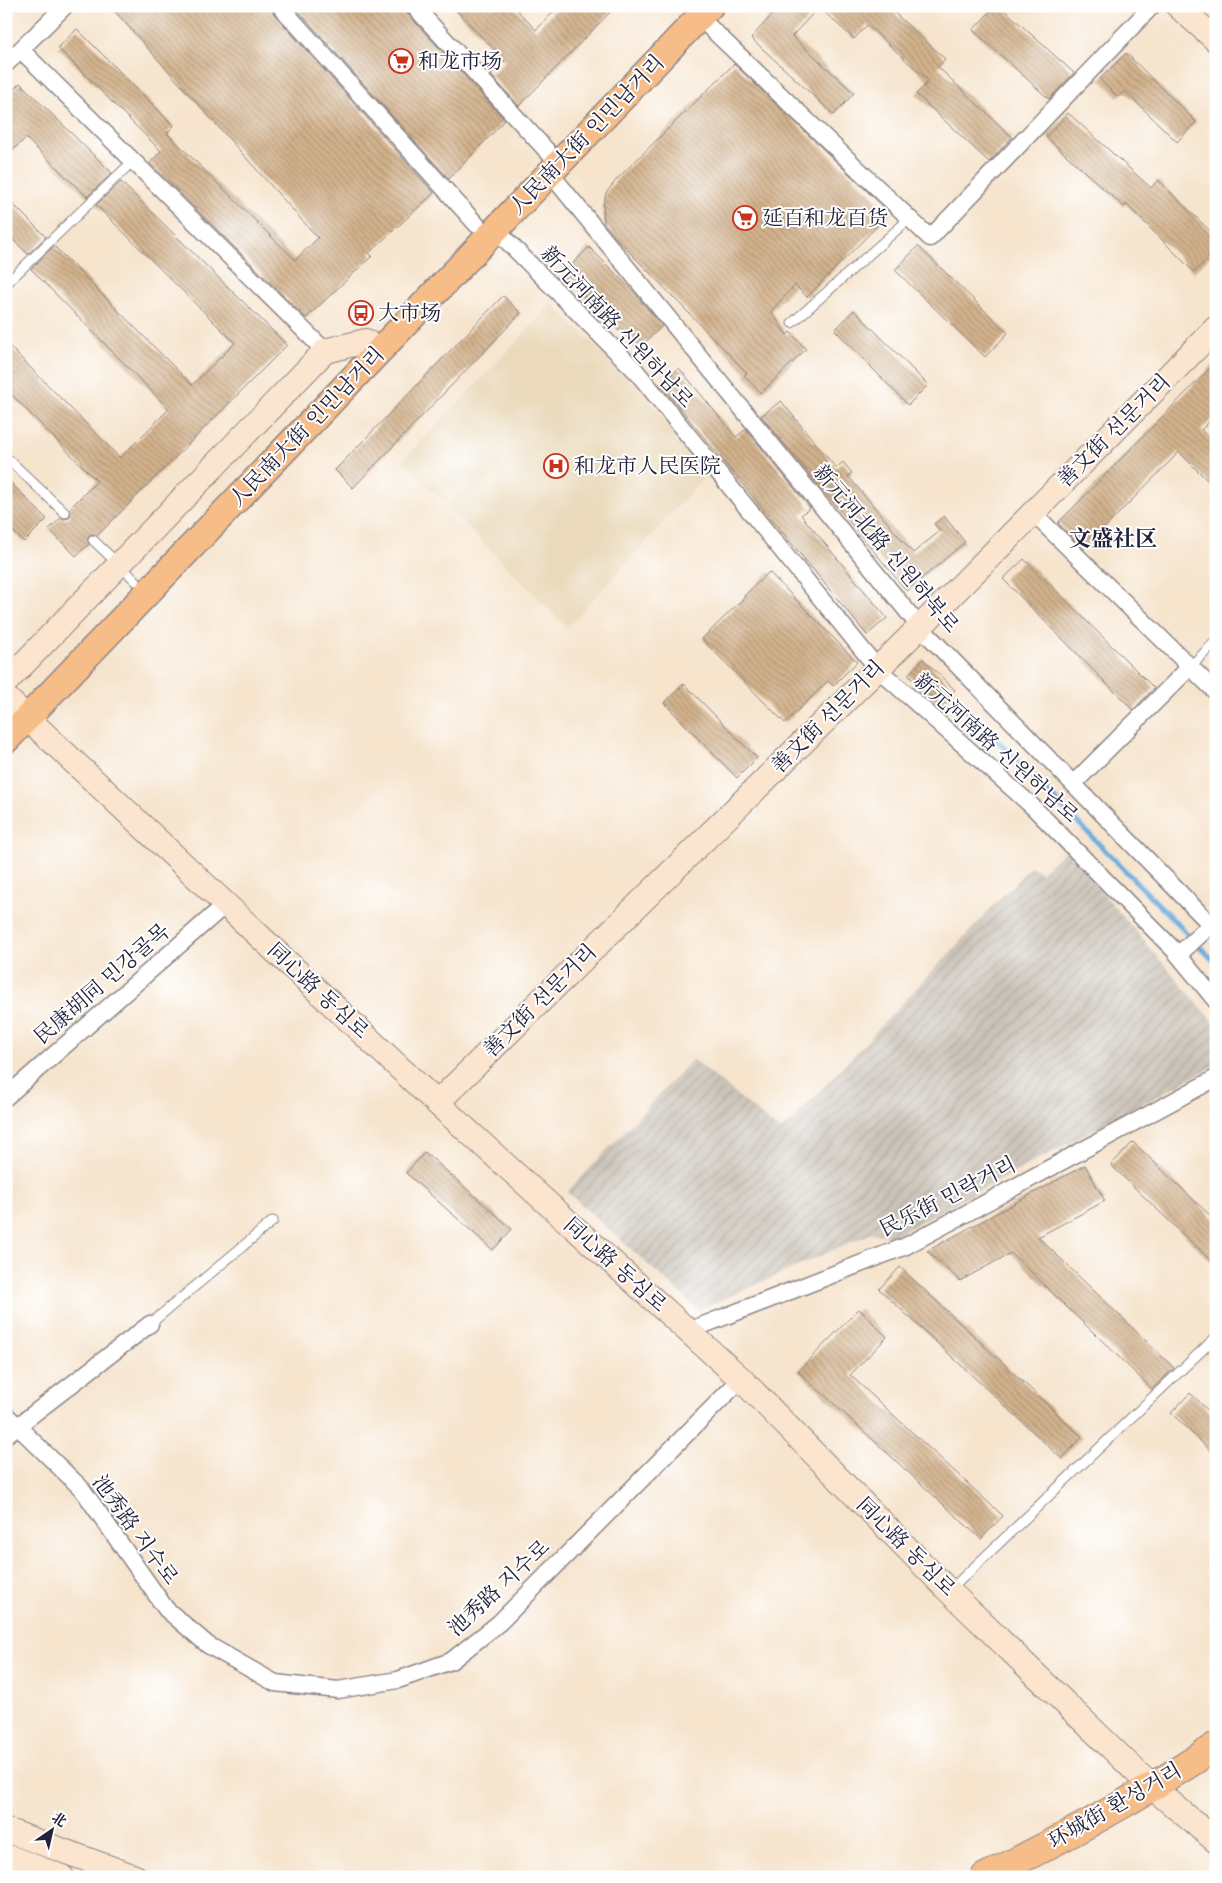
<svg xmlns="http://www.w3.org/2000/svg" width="1222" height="1883" font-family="Cardo,'Noto Serif SC','Noto Serif KR',serif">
	<defs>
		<pattern id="industrial-furrows" width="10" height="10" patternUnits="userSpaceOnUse" patternTransform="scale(1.25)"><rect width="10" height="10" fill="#cac3b8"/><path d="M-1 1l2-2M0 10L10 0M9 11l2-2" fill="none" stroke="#ada79f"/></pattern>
		<pattern id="building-back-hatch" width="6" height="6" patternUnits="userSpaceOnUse" patternTransform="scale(1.25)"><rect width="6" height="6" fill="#d3b38d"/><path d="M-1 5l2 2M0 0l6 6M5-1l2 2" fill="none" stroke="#ab9174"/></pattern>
	</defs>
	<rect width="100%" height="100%" fill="#fff"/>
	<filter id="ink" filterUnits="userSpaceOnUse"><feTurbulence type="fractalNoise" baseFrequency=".02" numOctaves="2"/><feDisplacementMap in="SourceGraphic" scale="10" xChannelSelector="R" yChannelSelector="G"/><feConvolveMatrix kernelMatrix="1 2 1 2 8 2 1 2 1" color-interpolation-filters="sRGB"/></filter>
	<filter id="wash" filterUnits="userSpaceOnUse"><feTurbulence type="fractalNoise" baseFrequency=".0096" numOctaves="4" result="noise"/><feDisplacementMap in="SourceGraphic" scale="20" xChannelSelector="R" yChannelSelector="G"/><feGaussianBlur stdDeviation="1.12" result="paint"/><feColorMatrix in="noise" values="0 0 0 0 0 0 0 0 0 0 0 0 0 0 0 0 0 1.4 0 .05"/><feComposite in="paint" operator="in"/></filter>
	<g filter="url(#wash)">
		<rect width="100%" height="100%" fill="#f6e4cd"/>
		<path fill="#ead9ba" d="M552,304L644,394L709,472L567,628L403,461Z"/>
		<path fill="url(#industrial-furrows)" d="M1066,850L1216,1025V1065L892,1237L872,1233L699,1310L567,1192L693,1059L780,1131L793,1120L1031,866L1041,873Z"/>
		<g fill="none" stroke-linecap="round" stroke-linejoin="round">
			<path stroke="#68adde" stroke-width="5" d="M954,702L972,715L1216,963"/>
		</g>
		<g id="blocks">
			<path fill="url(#building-back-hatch)" d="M110,6H270L273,13L434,193L369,253L372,256L306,318L150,163L161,151L58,48L77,29L174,126L167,133L295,260L318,238Z
				M294,6H403L407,13L505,120L449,179Z
				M452,6H513L536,30L559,6H616L519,106L491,75L505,61Z
				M780,6H887L945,59L938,67L1012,137L989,162L916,94L929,81L867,25L854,39L819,7L792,36L854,93L834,115L751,38Z
				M995,6H1000L1074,73L1049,99L973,30Z
				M1126,53L1196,122L1177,142L1125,91L1118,97L1100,79Z
				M734,64L890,213L807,297L795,285L771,311L787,335L790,332L806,349L761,393L744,375L747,373L618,240L604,223L603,206L606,193L617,179Z
				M20,83L112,173L87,197L26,138L6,156V96Z
				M1068,113L1151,188L1158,180L1216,237V250L1194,272L1126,204L1124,207L1046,137Z
				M121,182L287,345L97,536L94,534L89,535L87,539L89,544L76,556L49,529L61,518L64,519L69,518L71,514L69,509L97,481L6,389V343L120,458L169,409L31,269L54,246L192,385L235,343L96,205Z
				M6,197L46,237L28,254L6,233Z
				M918,246L1008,333L985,357L895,270Z
				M589,247L632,290L662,326L638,349L562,275Z
				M503,296L521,313L353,488L335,470Z
				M854,310L928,385L908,405L835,330Z
				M1216,362V415L1201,430L1216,445V489L1179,452L1084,549L1058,523Z
				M679,368L736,437L746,429L810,508L801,515L887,618L867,635L660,384Z
				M781,401L836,468L843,462L852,473L848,476L913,553L940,531L934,524L944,516L965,542L907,591L761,416Z
				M6,478L47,519L24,542L6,524Z
				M1024,559L1154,688L1133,710L1003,579Z
				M769,572L857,662L833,686L828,681L785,723L702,639L745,597L744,596Z
				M923,659L955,690L940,706L908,675Z
				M684,684L757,758L737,778L664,703Z
				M1133,1142L1216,1221V1266L1111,1165Z
				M425,1152L512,1229L493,1250L406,1173Z
				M1085,1165L1105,1201L1038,1237L1174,1368L1152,1389L1011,1253L960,1281L927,1251Z
				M900,1267L1082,1437L1062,1459L879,1289Z
				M859,1309L887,1337L850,1375L1003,1516L981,1539L798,1371Z
				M1190,1393L1216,1418V1456L1171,1413Z"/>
		</g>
	</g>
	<g filter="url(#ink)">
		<use href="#blocks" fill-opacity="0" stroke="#8c8384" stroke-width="1"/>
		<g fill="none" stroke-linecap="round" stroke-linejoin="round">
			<defs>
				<path id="lane" d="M1205,30L1216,19
					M6,284L133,161
					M792,323L909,219
					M6,457L65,513
					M93,540L136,581
					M1190,667L1216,641
					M150,1324L273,1221
					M950,1590L1216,1337"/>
				<path id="street" d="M280,6L477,225
					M414,6L548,152
					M700,18L930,238L1152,6
					M21,50L325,351
					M6,64L65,6
					M550,173L920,627L1216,930
					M496,230L636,371L878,669L1032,806L1174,950L1216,1001
					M1033,513L1216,692
					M1073,784L1190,667
					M1178,955L1216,920
					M6,1097L226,904
					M688,1331L906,1246L1216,1078
					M6,1415L82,1489L166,1609L208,1645L275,1683L338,1690L398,1680L451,1661L499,1623L741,1379
					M6,1435L150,1324"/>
				<path id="secondary" d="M1178,6L1216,40
					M6,682L325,351L366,341
					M6,698L437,1103L741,1379L949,1591L1152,1787L1216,1841
					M437,1103L920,627L1216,328
					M6,1830L135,1877
					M6,1856L62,1877"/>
				<path id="primary" d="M6,740L710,6"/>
				<path id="highway" d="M985,1877C1065,1838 1142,1796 1216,1746"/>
			</defs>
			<use href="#lane" stroke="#8c8384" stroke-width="11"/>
			<use href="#street" stroke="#8c8384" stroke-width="19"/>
			<use href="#secondary" stroke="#8c8384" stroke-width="26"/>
			<use href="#primary" stroke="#8c8384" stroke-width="29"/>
			<use href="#highway" stroke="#8c8384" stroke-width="30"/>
			<use href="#lane" stroke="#fff" stroke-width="9"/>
			<use href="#street" stroke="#fff" stroke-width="16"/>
			<use href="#secondary" stroke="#fce5cf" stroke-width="24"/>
			<use href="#primary" stroke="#f7bd88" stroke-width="26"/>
			<use href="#highway" stroke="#f7bd88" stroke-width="28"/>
		</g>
	</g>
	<defs>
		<symbol id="supermarket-ring" viewBox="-11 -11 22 22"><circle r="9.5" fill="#fff" stroke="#c8321e" stroke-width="1.5"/><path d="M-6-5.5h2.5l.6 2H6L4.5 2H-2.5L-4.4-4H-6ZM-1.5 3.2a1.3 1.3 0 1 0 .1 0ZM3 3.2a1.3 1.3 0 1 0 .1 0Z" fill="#c8321e"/></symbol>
		<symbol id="bus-ring" viewBox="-11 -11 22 22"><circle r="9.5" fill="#fff" stroke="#c8321e" stroke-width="1.5"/><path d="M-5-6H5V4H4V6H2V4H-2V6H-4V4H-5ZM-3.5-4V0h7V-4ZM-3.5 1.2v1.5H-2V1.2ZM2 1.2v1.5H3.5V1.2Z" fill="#c8321e"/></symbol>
		<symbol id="hospital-ring" viewBox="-11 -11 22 22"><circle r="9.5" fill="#fff" stroke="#c8321e" stroke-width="1.5"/><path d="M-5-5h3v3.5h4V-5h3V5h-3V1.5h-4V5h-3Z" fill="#c8321e"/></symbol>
	</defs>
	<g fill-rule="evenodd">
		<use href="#supermarket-ring" x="387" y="47" width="28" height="28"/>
		<use href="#supermarket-ring" x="731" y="204" width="28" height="28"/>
		<use href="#bus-ring" x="347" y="299" width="28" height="28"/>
		<use href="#hospital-ring" x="542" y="452" width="28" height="28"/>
	</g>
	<g text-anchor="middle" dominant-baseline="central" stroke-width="4" stroke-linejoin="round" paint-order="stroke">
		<g font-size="21" fill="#22223b" stroke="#fff" text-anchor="start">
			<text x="418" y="61">和龙市场</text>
			<text x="762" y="218">延百和龙百货</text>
			<text x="378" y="313">大市场</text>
			<text x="574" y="466">和龙市人民医院</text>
		</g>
		<g font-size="21" fill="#22223b" stroke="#fff">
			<text transform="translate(587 135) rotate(-46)">人民南大街 인민남거리</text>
			<text transform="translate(617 327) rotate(47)">新元河南路 신원하남로</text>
			<text transform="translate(307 427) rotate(-46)">人民南大街 인민남거리</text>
			<text transform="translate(1114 431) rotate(-45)">善文街 선문거리</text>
			<text transform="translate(886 549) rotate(50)">新元河北路 신원하북로</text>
			<text transform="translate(828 717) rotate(-45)">善文街 선문거리</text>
			<text transform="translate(996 748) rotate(42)">新元河南路 신원하남로</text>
			<text transform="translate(102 984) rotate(-41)">民康胡同 민강골목</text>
			<text transform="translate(318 991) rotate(43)">同心路 동심로</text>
			<text transform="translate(540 1001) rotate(-45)">善文街 선문거리</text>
			<text transform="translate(948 1197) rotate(-27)">民乐街 민락거리</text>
			<text transform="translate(615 1265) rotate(42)">同心路 동심로</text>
			<text transform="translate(135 1530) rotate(54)">池秀路 지수로</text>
			<text transform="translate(906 1547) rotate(45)">同心路 동심로</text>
			<text transform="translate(499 1588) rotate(-43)">池秀路 지수로</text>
			<text transform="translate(1115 1806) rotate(-30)">环城街 환성거리</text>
		</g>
		<g font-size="22" font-weight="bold" fill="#22223b" stroke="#fff">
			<text x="1113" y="539">文盛社区</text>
		</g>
	</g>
	<rect width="1222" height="1883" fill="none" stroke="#fff" stroke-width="25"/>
	<g transform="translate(52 1830) rotate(34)" stroke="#ffffff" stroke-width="4" paint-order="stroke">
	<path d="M0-4L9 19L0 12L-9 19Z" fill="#22223b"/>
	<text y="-8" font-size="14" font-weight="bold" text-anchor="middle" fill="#22223b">北</text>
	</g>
</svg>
